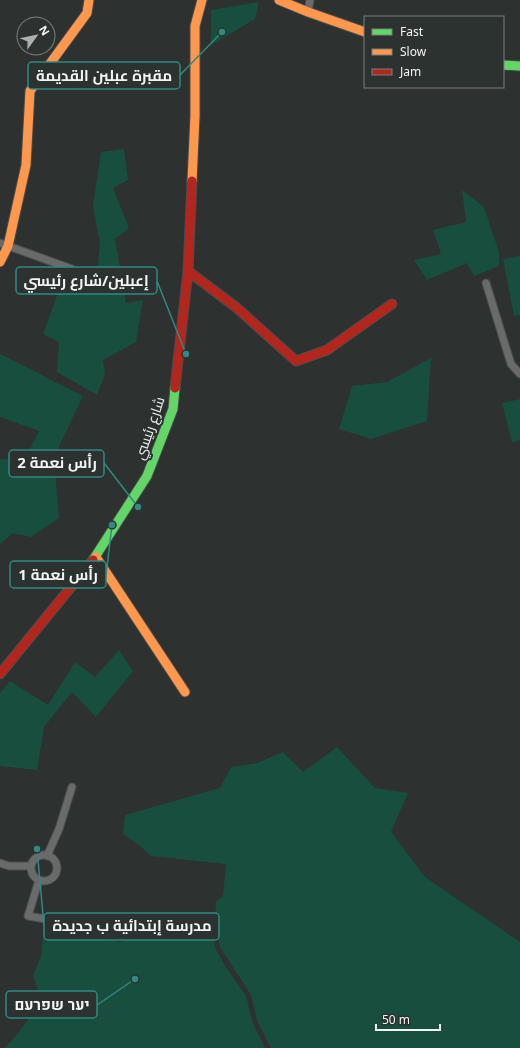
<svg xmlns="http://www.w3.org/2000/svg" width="520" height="1048" font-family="'Noto Sans',Cairo,Heebo,sans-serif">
	<rect width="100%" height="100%" fill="#2d312f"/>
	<path fill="#184e3e" d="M259,2L255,19L211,45V10Z
		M124,149L128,180L113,188L129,228L115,239L126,303L143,300L136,342L103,360L105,374L97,395L57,372L59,342L43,334L62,282L96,284L100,243L93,206L101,152Z
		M462,190L484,207L499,252V266L474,276L467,263L427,280L414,260L441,254L433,230L466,222Z
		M520,256V315L514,316L503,259Z
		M0,354L83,396L54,457L59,518L31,537L13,533L0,544V459L24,460L39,431L0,417Z
		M431,358L427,421L371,439L339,429L352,386L387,382Z
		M520,399V440L512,442L502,403Z
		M119,650L133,671L96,717L72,692L44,727L37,770L0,766V693L10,681L48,705L75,662L95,677Z
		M337,747L375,788L408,793L391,832L425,877L520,942V1048H271L257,1020L251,995L220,947L215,927L216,901L223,896L226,864L151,856L139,845L123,834L125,815L220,788L231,767L257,763L283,752L303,772Z
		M212,918V933L215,947L225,966L246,996L253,1024L265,1048H4L7,1046C13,1039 37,1010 39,1003C40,995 36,982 33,975L41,957L44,929L120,942Z"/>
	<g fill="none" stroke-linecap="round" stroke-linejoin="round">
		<defs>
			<path id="street" d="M308,12L310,0
				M0,243L72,269
				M486,283L511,364L520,374
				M31 868a13 13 0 1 1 26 0a13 13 0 1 1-26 0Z
				M47,856L59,829L72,787
				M0,863L9,866H31
				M39,880L28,916L125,932"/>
			<path id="fast" d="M503,65L520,66
				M93,560L147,476L173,409L175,388"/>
			<path id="slow" d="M279,0L308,12L365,32
				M192,181L195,116V26L202,0
				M0,262L8,246L26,165L30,91L87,13L89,0
				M96,557L185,692"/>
			<path id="jam" d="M188,271L237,308L296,361L327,350L392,304
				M175,388L188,271L192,181
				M0,674L93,560"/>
		</defs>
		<use href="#street" stroke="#4a4d4c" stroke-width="9"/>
		<use href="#fast" stroke="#4a4d4c" stroke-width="11"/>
		<use href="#slow" stroke="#4a4d4c" stroke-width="11"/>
		<use href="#jam" stroke="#4a4d4c" stroke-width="11"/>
		<use href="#street" stroke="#686b6a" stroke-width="7"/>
		<use href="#fast" stroke="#63d668" stroke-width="9"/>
		<use href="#slow" stroke="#ff974d" stroke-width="9"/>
		<use href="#jam" stroke="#b3261e" stroke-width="9"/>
	</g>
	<g text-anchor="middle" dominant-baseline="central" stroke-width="4" stroke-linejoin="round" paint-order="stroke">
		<g font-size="14" fill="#f1f5f3" stroke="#2c322f">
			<text transform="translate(149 428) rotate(-71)">شارع رئيسي</text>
		</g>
	</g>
	<path fill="none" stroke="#318982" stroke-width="1.5" d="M222 32L180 75M186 354L157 281M138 507L104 463M112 525L106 575M37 849L44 926M135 979L97 1005"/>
	<g fill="#318982" stroke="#2c322f" stroke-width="1.5">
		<circle cx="222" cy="32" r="4"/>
		<circle cx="186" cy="354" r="4"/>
		<circle cx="138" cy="507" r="4"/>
		<circle cx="112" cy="525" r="4"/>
		<circle cx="37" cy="849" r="4"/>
		<circle cx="135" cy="979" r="4"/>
	</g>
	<g fill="#2c322f" stroke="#318982" stroke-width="1.5">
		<rect x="28" y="62" width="152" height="27" rx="4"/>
		<rect x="16" y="267" width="141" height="27" rx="4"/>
		<rect x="9" y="450" width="95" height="27" rx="4"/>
		<rect x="10" y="561" width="96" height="27" rx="4"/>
		<rect x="44" y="913" width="175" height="27" rx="4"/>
		<rect x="6" y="991" width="91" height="27" rx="4"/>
	</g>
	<g font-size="15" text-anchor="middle" font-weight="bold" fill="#f1f5f3">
		<text x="104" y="81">مقبرة عبلين القديمة</text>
		<text x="86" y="286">إعبلين/شارع رئيسي</text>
		<text x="57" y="468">رأس نعمة 2</text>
		<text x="58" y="580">رأس نعمة 1</text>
		<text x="132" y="931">مدرسة إبتدائية ب جديدة</text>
		<text x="52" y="1010">יער שפרעם</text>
	</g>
	<rect x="364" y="16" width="140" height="72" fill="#2c322f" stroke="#7b807d"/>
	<rect x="372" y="29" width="20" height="6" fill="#63d668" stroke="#7b807d"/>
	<text x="400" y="36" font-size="12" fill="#f1f5f3">Fast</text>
	<rect x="372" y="49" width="20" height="6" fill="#ff974d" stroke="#7b807d"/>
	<text x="400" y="56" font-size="12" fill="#f1f5f3">Slow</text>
	<rect x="372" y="69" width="20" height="6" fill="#b3261e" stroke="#7b807d"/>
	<text x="400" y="76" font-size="12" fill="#f1f5f3">Jam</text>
	<g transform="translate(36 36) rotate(57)"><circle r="19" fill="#2c322f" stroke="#7b807d"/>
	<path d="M0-3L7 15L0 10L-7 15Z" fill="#acb0ae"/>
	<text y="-6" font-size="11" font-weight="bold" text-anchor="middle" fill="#f1f5f3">N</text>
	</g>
	<path d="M376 1024v6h64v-6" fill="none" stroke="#f1f5f3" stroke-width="2"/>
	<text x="382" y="1024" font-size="12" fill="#f1f5f3" stroke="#2c322f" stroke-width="3" paint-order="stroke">50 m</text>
</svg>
